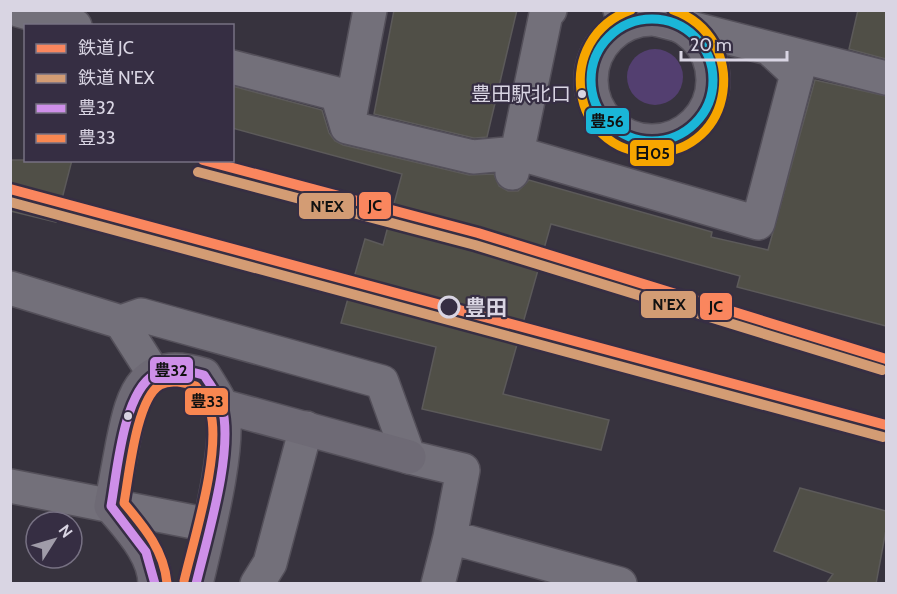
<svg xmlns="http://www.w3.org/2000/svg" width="897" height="594" font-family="Cabin,'Noto Sans JP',sans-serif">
	<rect width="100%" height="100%" fill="#37333e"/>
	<path fill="#533f70" d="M627 77a28 28 0 1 1 56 0a28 28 0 1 1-56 0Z"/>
	<path fill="#504f47" stroke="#5c5a5a" stroke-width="1.5" d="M394,10H517L487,137L474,138L374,114Z
		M858,10H886V59L849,49Z
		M815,80L886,96V326L737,287L740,276L551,224L503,394L609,420L601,450L422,409L436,347L341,323L365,239L383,245L402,174L232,128V86L322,110L329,133L335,141L343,145L469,175L494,174L499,186L508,191H518L529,180L712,232L711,237L768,250Z
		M10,160H72L56,222L10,211Z
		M800,488L886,511V530L876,584H826L833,574L774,551Z"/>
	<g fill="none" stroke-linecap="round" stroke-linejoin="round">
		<defs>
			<path id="street" d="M18,10L75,26
				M550,10L546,14L517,153L758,223L797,74L770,49
				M620,10L886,78
				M232,67L337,94L347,127
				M348,125L370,10
				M347,127L473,157L517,153L512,173
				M10,288L121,322L154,374
				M121,322L141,315L382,382L409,457L463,470L450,537L620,584
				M10,486L209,525
				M257,584L270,563L306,428
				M438,584L450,537"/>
			<path id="secondary" d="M591 80a61 61 0 1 1 122 0a61 61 0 1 1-122 0Z
				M222,406L409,457
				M155,584C155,554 129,528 111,506C115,485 119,464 123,442C133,392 143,356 204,375C210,385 218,396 222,407C232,443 205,544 196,584"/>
		</defs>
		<use href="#street" stroke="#54505a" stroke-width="36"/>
		<use href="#secondary" stroke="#54505a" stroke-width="36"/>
		<use href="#street" stroke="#73707a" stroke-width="33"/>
		<use href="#secondary" stroke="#6e6a75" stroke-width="33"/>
		<defs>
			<path id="bus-1" d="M155,584L146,552L111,506C117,473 123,393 154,375C169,366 188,371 204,375C210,385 219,396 222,407C234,451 207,538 196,584"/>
			<path id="bus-2" d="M167,583C164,550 144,527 124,503C129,476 136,399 160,385C171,379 185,383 196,386C201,393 208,401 210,410C222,450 194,539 184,581"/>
			<path id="bus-3" d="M591 80a61 61 0 1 1 122 0a61 61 0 1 1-122 0Z"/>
			<path id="bus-4" d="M631,10C553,38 569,153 652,153C735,153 751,38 673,10"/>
		</defs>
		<use href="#bus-1" stroke="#362e43" stroke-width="14"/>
		<use href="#bus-2" stroke="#362e43" stroke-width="14"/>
		<use href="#bus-3" stroke="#362e43" stroke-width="14"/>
		<use href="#bus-4" stroke="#362e43" stroke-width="14"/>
		<use href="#bus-1" stroke="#ce8fe9" stroke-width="9"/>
		<use href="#bus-2" stroke="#f88751" stroke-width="9"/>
		<use href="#bus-3" stroke="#1ab6d8" stroke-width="9"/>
		<use href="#bus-4" stroke="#f7a600" stroke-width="9"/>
		<defs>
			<path id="rail-1" d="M203,160L478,233L886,359
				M10,189L886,425"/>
			<path id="rail-2" d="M198,172L475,245L882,370
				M10,202L883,437"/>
		</defs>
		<use href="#rail-1" stroke="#362e43" stroke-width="15"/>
		<use href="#rail-2" stroke="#362e43" stroke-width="15"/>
		<use href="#rail-1" stroke="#fa865e" stroke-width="10"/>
		<use href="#rail-2" stroke="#d39c74" stroke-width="10"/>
	</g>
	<g fill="#d9d5e3" stroke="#362e43" stroke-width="2">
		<circle cx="582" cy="94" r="5"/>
		<circle cx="128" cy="416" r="5"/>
	</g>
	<circle fill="#362e43" stroke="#d9d5e3" stroke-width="3" cx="449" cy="307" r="10"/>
	<g text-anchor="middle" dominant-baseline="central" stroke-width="4.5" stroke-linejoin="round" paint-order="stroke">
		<g font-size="20" fill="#d9d5e3" stroke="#362e43" text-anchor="end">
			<text x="571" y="94">豊田駅北口</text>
		</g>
		<g font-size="21" font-weight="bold" fill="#d9d5e3" stroke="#362e43" text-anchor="start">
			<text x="465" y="307">豊田</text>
		</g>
	</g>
	<g stroke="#362e43" stroke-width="2">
		<rect x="585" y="107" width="45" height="28" rx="6" fill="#1ab6d8"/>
		<rect x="629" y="139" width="46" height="28" rx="6" fill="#f7a600"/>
		<rect x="358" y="191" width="34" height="29" rx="6" fill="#fa865e"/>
		<rect x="298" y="192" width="57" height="28" rx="6" fill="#d39c74"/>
		<rect x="640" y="290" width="57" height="29" rx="6" fill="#d39c74"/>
		<rect x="699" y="292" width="34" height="29" rx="6" fill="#fa865e"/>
		<rect x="149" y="356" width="45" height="28" rx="6" fill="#ce8fe9"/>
		<rect x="184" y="387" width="45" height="29" rx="6" fill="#f88751"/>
	</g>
	<g font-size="16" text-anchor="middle" font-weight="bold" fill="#111">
		<text x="607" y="127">豊56</text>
		<text x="652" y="159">日05</text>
		<text x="375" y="211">JC</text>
		<text x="327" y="212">N'EX</text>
		<text x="669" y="310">N'EX</text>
		<text x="716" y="312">JC</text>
		<text x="171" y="376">豊32</text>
		<text x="207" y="407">豊33</text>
	</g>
	<rect width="897" height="594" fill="none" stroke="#d9d5e3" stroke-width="24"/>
	<rect x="24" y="24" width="210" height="138" fill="#362e43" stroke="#777183" stroke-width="1.5"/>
	<rect x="36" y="44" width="30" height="9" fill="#fa865e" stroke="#777183" stroke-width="1.5"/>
	<text x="78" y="54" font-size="18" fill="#d9d5e3">鉄道 JC</text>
	<rect x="36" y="74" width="30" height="9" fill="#d39c74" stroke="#777183" stroke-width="1.5"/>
	<text x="78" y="84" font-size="18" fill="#d9d5e3">鉄道 N'EX</text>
	<rect x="36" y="104" width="30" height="9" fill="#ce8fe9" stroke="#777183" stroke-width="1.5"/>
	<text x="78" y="114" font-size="18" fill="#d9d5e3">豊32</text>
	<rect x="36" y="134" width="30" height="9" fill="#f88751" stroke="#777183" stroke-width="1.5"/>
	<text x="78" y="144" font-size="18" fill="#d9d5e3">豊33</text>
	<g transform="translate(54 540) rotate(53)"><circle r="28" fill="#362e43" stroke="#777183" stroke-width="1.5"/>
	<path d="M0-4.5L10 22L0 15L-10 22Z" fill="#a09ca9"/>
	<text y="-9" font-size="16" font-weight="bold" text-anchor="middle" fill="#d9d5e3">N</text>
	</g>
	<path d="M681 51v9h106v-9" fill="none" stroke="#d9d5e3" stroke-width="3"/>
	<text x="690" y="51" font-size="18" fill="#d9d5e3" stroke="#362e43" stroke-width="4.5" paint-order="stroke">20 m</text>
</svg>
